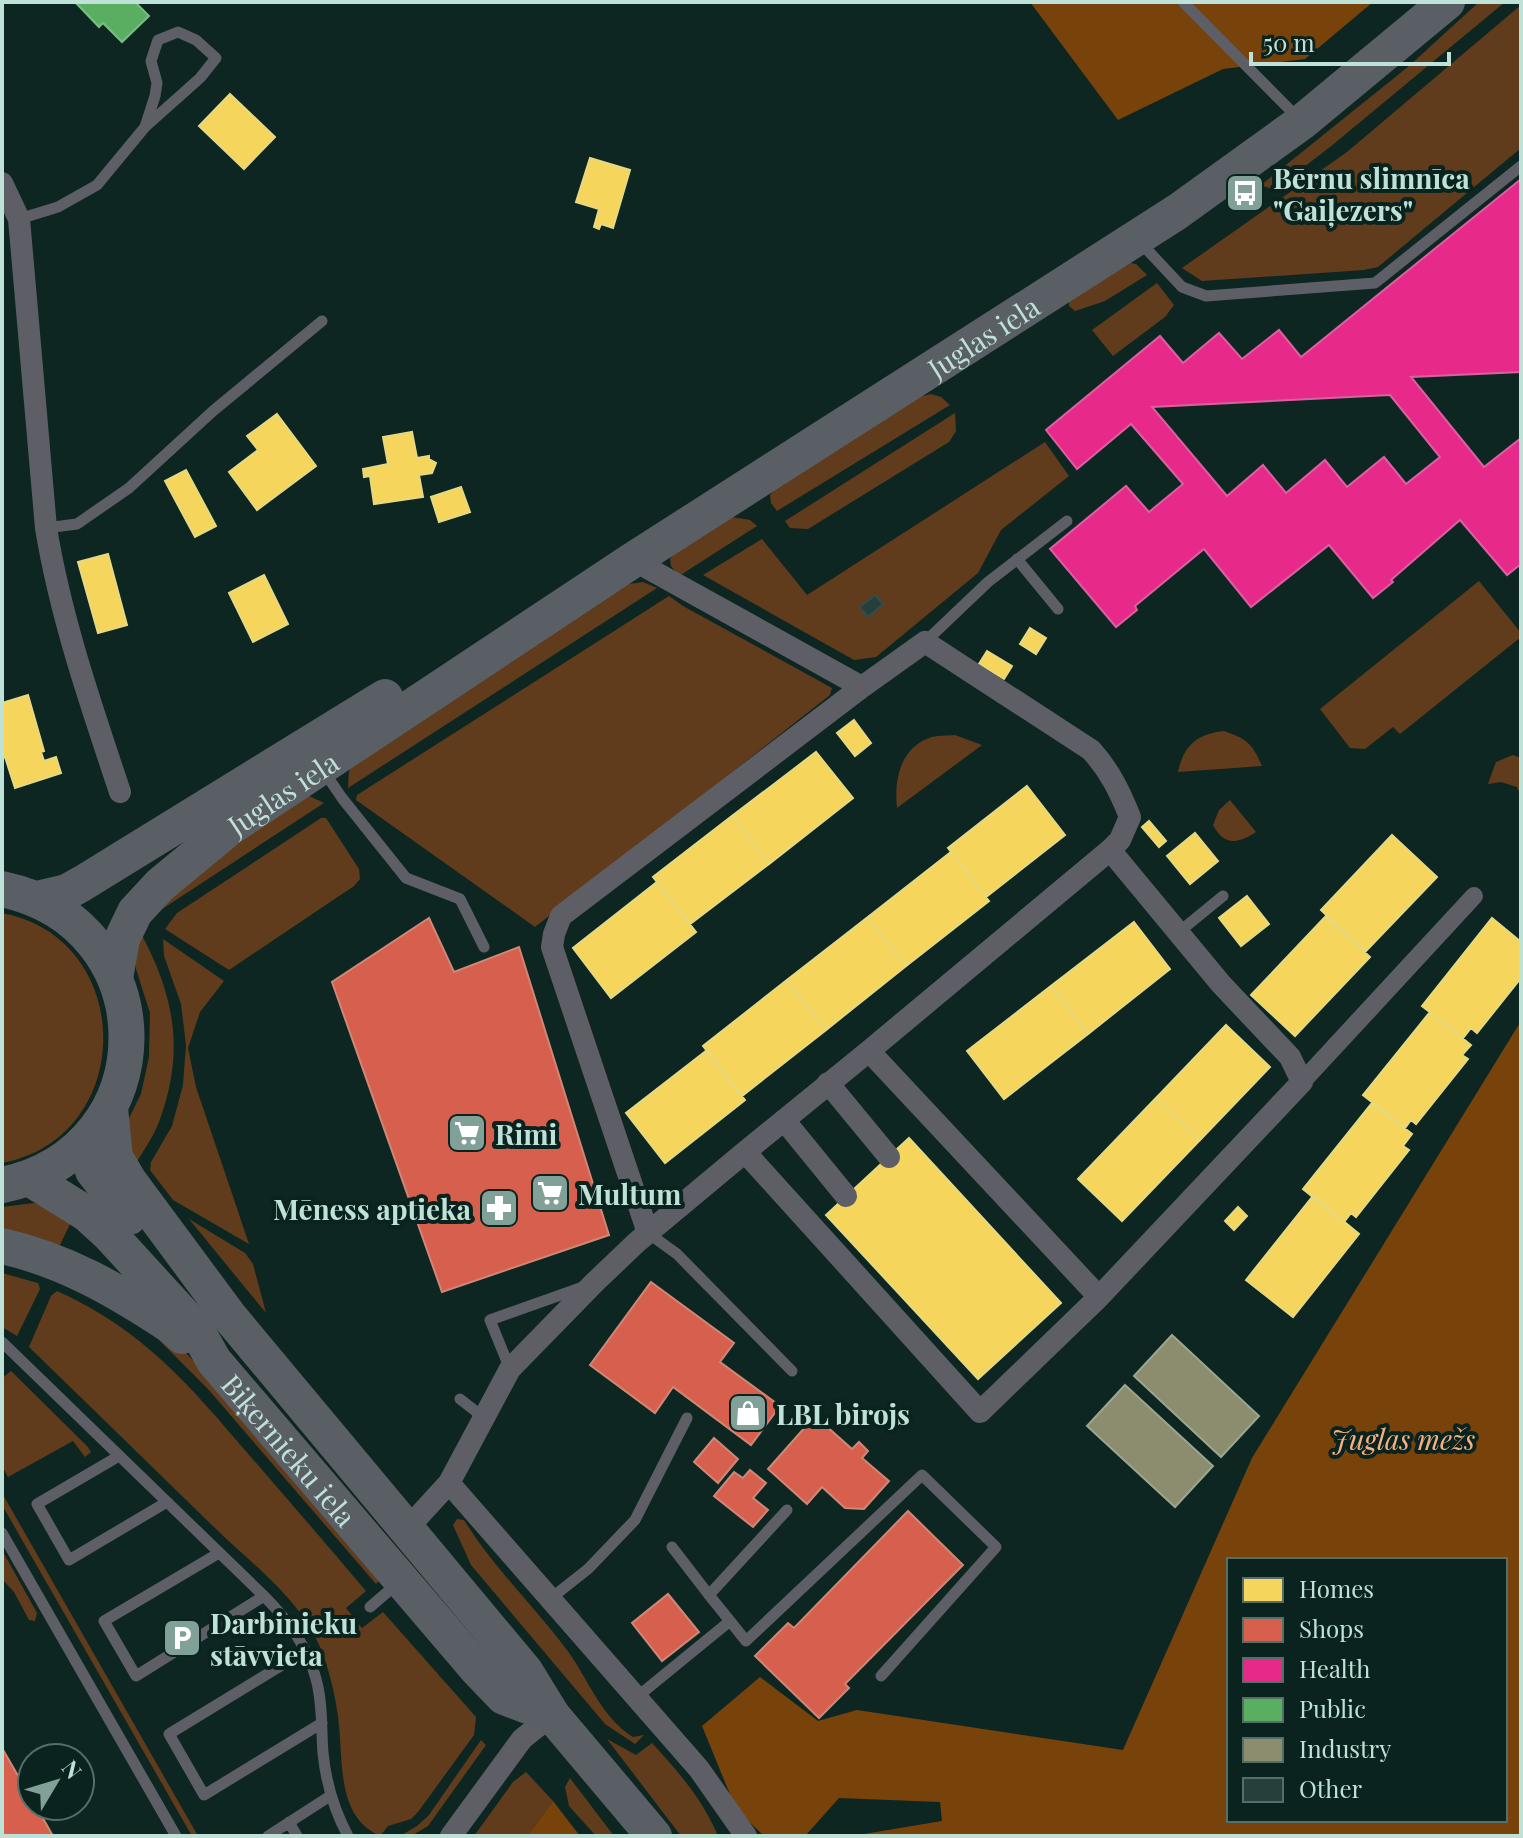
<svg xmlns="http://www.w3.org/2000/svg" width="1523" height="1838" font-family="'Playfair Display',serif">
	<rect width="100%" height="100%" fill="#0e2622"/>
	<path fill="#603c1c" d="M1479,2H1505L1330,147L1274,190L1261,185L1409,66Z
		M1521,5V148L1378,267L1364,270L1202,281L1182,268L1347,152Z
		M1125,262L1136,264L1147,275L1105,301L1075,311L1069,306V300Z
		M1157,283L1174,305L1165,317L1113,356L1092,330Z
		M931,394L941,397L950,405L777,511L771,503L770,495L774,490L919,397Z
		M955,413L956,431L949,442L808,529L790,528L785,521Z
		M1045,442L1069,476L1001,530L978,573L876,657L854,660L703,575L762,539L807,595Z
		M732,517L750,520L757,526L679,576L671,566L670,559L674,553Z
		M1479,581L1521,633V637L1400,734L1393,727L1365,749L1350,748L1320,709Z
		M643,582L657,588L348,788L349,771L357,759L629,584Z
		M669,596L683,606L832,688L830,695L535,927L356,800L357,795Z
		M1224,731C1247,739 1252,743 1262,766L1178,772C1184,745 1197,734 1224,731Z
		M955,735L982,745L897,808C894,780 900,749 929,738C936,735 947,736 955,735Z
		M1513,755L1521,758V797L1517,787L1501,782L1488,784L1496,762Z
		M305,794L324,803L153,915L157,900Z
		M1230,800L1256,832C1238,844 1224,846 1213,825L1219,810Z
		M321,818H326L359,869L360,879L354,886L229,970L165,929L177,913Z
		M2,913C137,938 137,1138 2,1163Z
		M138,928C174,993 186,1050 159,1122C153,1138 141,1154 132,1170L126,1124L141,1094L149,1057L150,1013L136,969L134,946Z
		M163,939L224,981L200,1012L188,1048L196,1087L249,1244L173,1200L150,1170L151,1162L172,1126L183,1085L186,1045L181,1004L164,956Z
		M34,1203L58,1208L73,1218L59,1247L2,1231V1207Z
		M189,1219L245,1253L253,1264L266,1313Z
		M2,1273L38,1283L40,1289L17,1336L2,1327Z
		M57,1291C144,1330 190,1386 250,1456C289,1501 328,1546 366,1591L346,1608L362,1628L383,1612L476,1717L474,1735L418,1812L411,1819L388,1826L380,1836C335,1816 344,1759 338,1717C335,1694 329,1669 320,1647C300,1599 253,1565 216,1529C154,1469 92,1408 29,1347L51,1296Z
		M157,1338L184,1351L208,1376L381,1579L376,1584L208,1389Z
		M11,1371L87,1446L91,1452L85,1457L73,1441L8,1477L2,1466V1378Z
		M2,1493L198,1836H192L2,1505Z
		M457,1519L464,1520C493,1567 534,1606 567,1650C589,1680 600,1716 633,1737L644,1735L635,1744L605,1724L471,1565L453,1525Z
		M2,1550L37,1613L35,1621L29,1620L14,1592L2,1579Z
		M607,1739L636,1755L652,1743C678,1771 703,1800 718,1836H681Z
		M481,1740L486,1745L428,1826L411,1836H400L417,1826L429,1815Z
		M526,1772L553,1801L527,1836H474L513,1782Z
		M570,1778L614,1836H596L569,1806L565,1787Z"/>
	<path fill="#77430b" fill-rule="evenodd" d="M1030,2H1373L1305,59L1223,69L1118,120Z
		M1521,1021V1836H852L942,1821L940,1802L839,1798L806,1835L764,1836L736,1809L702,1726L760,1677L818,1721L857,1710L1123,1750L1252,1458ZM1229,1560H1505V1820H1229Z
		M553,1801L580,1836H527Z"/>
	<path fill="#f6d55c" stroke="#e5d981" stroke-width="2" d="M230,94L275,137L244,169L199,126Z
		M590,158L630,170L613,228L601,224L599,229L594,227L599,209L576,202Z
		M277,414L316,466L257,510L229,472L258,450L247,436Z
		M412,432L417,458L429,456V459L436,463L432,473L419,475L423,497L374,504L370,476L364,477L363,469L388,464L383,437Z
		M186,470L216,526L195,537L165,481Z
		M461,487L470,512L439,522L431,497Z
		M108,554L127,625L98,633L78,562Z
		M264,575L288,624L253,642L229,593Z
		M1030,628L1046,638L1036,654L1020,644Z
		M987,651L1012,666L1004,679L979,664Z
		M28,695L44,751L41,752L44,761L56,757L61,773L15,788L5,757L2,758V703Z
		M854,720L871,743L855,756L837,733Z
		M816,752L853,798L769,864L732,816Z
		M1027,786L1065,835L986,897L948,848Z
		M732,816L769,864L690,924L653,877Z
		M1149,821L1166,841L1159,847L1142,827Z
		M1195,833L1218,861L1190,884L1167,856Z
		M1392,835L1437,877L1365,952L1321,910Z
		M951,852L989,901L906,966L868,917Z
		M657,882L696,932L611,998L573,948Z
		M1247,896L1269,924L1241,946L1219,918Z
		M1326,916L1370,957L1295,1036L1251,995Z
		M868,917L906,966L826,1030L787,980Z
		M1492,918L1521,942V978L1477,1033L1471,1028L1463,1038L1422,1006Z
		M1134,922L1170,969L1088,1034L1051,986Z
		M787,980L826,1030L742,1096L703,1046Z
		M1051,986L1088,1034L1004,1099L967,1051Z
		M1430,1012L1471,1045L1462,1055L1468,1059L1416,1124L1411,1120L1405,1128L1363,1095Z
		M1226,1025L1270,1067L1200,1140L1156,1098Z
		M706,1051L745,1100L665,1163L626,1113Z
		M1156,1098L1200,1140L1122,1221L1078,1179Z
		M1372,1103L1412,1134L1403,1146L1409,1150L1356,1217L1351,1213L1344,1222L1303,1189Z
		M909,1138L1061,1303L978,1379L826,1215Z
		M1313,1196L1359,1234L1293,1317L1246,1280Z
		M1238,1207L1247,1216L1234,1230L1225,1221Z"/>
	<path fill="#d6604d" stroke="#cf8777" stroke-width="2" d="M429,918L454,972L519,947L609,1235L442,1292L332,982Z
		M651,1282L734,1343L720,1362L780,1406L751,1445L673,1387L655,1413L590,1365Z
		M815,1416L852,1449L859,1442L868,1451L862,1458L889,1481L864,1509L845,1508L822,1487L807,1504L768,1469Z
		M714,1438L738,1459L718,1483L694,1462Z
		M750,1470L766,1483L753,1498L768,1510L753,1527L714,1496L734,1472L743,1478Z
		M908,1511L963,1565L845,1684L849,1688L819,1718L755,1656L788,1623L794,1628Z
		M668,1594L699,1632L662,1661L632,1623Z
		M2,1748L32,1800V1806H36L53,1836H2Z"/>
	<path fill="#e7298a" stroke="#db60a1" stroke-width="2" fill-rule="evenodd" d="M1521,179V372L1411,377L1484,467L1521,438V564L1507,575L1460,520L1391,580L1393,582L1373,598L1329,545L1251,607L1204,549L1135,606L1137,610L1116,627L1050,549L1126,486L1149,512L1183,484L1131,424L1077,469L1046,430L1160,336L1183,363L1219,333L1242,359L1279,330L1301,357ZM1390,395L1440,457L1406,484L1384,457L1347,487L1325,460L1286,493L1263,465L1227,496L1152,407Z"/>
	<path fill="#5aae61" stroke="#78be85" stroke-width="2" d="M75,2H135L149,16L122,42L103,23L99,27Z"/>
	<path fill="#8c8c6e" stroke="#9ba68e" stroke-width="2" d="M1172,1335L1259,1416L1221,1457L1134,1376Z
		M1125,1385L1213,1466L1175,1507L1087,1426Z"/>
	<path fill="#253f3d" stroke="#314e4c" stroke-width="2" d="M875,595L883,604L868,617L860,607Z"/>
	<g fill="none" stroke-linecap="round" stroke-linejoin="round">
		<path stroke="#5e5f66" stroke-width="11" d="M1183,2L1298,118
			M19,219L58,207L97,185L145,127L155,96L157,83L151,61L158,40L178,32L196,40L216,58L200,78L145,127
			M1139,241L1182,287L1206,296L1375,283L1521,166
			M46,528L77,524L129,488L213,411L322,321
			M1017,559L1058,609
			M925,642L988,582L1067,521
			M323,770L342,798L406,878L460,899L484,947
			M1179,932L1223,896
			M648,1233L677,1254L792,1371
			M2,1342L264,1596C287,1619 308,1647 316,1679C323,1704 321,1729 323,1753C326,1783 334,1810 348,1836
			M510,1369L490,1320L583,1287
			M460,1399L483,1417
			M119,1456L37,1504L69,1560L167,1502
			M2,1533L176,1836
			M672,1547L709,1595
			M219,1553L104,1621L136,1676L264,1596
			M550,1599L588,1569L635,1520L687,1418
			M370,1607L398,1583
			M730,1621L709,1595L787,1510
			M305,1651L169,1734L204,1795L322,1723
			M637,1697L730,1621L746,1641L922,1475L996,1547L881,1676
			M289,1822L297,1836
			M268,1836L330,1796"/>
		<path stroke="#5e5f66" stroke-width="18" d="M1302,1082L1474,896"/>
		<path stroke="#5e5f66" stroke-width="22" d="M2,183L19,219L46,528C61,619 91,705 120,792
			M869,1051L1099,1297
			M828,1083L889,1157
			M784,1120L846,1196
			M745,1152L980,1412L1099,1297L1302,1082L1290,1057L1221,984L1110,850
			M648,1233L552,947L554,934L561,916L862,687
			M449,1483L699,1769L746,1836
			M406,1530L449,1483L510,1369L594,1283L637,1242L745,1152L869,1051L1110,850L1120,840L1130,817C1120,792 1110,771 1091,750L925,642L862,687L633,560
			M451,1836L522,1739L552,1715"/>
		<g stroke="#595f65" stroke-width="36">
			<path d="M2,889C168,924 168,1151 2,1185"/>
			<path d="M37,899L67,892L83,883L385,697"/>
			<path id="s1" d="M115,978L122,939L135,912L160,885L229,828L633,560L1177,212L1302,122L1447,2"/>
			<path d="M110,1108L115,1157L129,1181L229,1316L525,1671L552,1715L654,1836"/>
			<path d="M85,1142L93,1171L129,1217"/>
			<path id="s2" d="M29,1178L87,1214L110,1235L196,1329L214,1361L478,1670L504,1697L552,1715"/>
			<path d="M2,1246C65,1260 118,1291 171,1326L182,1336"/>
		</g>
	</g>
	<defs>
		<symbol id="bus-square" viewBox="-11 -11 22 22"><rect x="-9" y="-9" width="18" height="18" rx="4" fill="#80a098" stroke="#0b231e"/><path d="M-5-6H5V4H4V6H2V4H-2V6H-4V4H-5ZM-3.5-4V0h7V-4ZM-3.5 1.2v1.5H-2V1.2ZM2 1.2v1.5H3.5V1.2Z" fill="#fff"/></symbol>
		<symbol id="supermarket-square" viewBox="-11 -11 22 22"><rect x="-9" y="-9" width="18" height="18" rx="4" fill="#80a098" stroke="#0b231e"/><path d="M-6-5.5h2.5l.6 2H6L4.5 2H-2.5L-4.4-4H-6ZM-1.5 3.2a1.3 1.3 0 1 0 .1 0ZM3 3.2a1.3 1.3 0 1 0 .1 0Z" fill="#fff"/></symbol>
		<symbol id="pharmacy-square" viewBox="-11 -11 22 22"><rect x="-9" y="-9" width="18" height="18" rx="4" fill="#80a098" stroke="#0b231e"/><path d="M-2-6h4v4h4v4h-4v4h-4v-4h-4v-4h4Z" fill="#fff"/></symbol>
		<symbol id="shop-square" viewBox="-11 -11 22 22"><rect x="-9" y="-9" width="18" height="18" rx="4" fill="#80a098" stroke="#0b231e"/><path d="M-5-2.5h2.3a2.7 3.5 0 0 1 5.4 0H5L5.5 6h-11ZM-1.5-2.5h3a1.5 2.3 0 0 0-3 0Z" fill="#fff"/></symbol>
		<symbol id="parking-square" viewBox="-11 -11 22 22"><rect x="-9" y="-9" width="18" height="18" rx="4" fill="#80a098" stroke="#0b231e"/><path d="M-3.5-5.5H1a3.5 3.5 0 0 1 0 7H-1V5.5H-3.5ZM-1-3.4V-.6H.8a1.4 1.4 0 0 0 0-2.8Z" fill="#fff"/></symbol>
	</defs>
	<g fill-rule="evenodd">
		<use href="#bus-square" x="1223" y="171" width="44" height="44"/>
		<use href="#supermarket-square" x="445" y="1111" width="44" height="44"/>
		<use href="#supermarket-square" x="528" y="1171" width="44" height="44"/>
		<use href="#pharmacy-square" x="477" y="1186" width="44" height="44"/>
		<use href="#shop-square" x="726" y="1391" width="44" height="44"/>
		<use href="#parking-square" x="160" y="1616" width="44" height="44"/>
	</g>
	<g text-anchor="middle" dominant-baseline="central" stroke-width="8" stroke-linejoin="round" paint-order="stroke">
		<g font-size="28" font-weight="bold" fill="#bee2d8" stroke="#0b231e" text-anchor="start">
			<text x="1273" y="177">Bērnu slimnīca<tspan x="1273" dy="32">"Gaiļezers"</tspan></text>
			<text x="495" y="1133">Rimi</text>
			<text x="578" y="1193">Multum</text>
			<text x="471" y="1208" text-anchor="end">Mēness aptieka</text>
			<text x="776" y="1413">LBL birojs</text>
			<text x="210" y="1622">Darbinieku<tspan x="210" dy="32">stāvvieta</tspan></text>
		</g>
		<g font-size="28" fill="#bee2d8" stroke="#0b231e">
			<text stroke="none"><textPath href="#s1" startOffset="1096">Juglas iela</textPath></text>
			<text stroke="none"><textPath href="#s1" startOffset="260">Juglas iela</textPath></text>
			<text stroke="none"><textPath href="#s2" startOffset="380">Biķernieku iela</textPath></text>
		</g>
		<g font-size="28" font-style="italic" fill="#f4b281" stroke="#0b231e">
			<text x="1403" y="1438">Juglas mežs</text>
		</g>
	</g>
	<rect width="1523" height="1838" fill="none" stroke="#bee2d8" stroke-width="8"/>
	<rect x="1227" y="1558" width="280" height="264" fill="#0b231e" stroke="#536f68" stroke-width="2"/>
	<rect x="1243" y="1578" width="40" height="24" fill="#f6d55c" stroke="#536f68" stroke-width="2"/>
	<text x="1299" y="1598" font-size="24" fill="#bee2d8">Homes</text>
	<rect x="1243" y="1618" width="40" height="24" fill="#d6604d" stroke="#536f68" stroke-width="2"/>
	<text x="1299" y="1638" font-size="24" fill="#bee2d8">Shops</text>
	<rect x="1243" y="1658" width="40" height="24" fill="#e7298a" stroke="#536f68" stroke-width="2"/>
	<text x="1299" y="1678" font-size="24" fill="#bee2d8">Health</text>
	<rect x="1243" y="1698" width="40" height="24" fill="#5aae61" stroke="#536f68" stroke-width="2"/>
	<text x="1299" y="1718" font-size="24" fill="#bee2d8">Public</text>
	<rect x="1243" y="1738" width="40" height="24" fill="#8c8c6e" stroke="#536f68" stroke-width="2"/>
	<text x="1299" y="1758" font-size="24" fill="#bee2d8">Industry</text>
	<rect x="1243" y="1778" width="40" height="24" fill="#253f3d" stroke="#536f68" stroke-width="2"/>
	<text x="1299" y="1798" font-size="24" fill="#bee2d8">Other</text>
	<g transform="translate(56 1782) rotate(52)"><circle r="38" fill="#0b231e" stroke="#536f68" stroke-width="2"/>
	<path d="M0-6L14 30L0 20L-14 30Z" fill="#80a098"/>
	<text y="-12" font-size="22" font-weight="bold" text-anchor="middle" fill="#bee2d8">N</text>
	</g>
	<path d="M1251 52v12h198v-12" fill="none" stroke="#bee2d8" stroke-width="4"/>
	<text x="1263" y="52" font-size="24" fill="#bee2d8" stroke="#0b231e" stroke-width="6" paint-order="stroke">50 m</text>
</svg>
